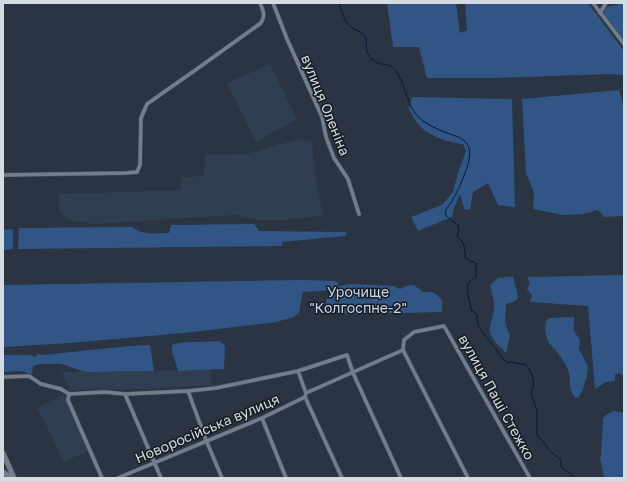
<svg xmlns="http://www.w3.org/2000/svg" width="627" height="481" font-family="'Golos Text',sans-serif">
	<rect width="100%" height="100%" fill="#2a3442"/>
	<path fill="#303e51" d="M270,64L297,119L256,142L227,83Z
		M298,139L312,141L315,176L323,215L288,220H257L236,215L94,224L70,220L59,212V194L181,190L182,177L204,176L205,155L247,154Z
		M211,370V385L150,389L69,390L62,372Z
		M64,395L88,451L63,462L45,422L36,408Z"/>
	<path fill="#315685" d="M387,3H456L460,33L467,30L465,3H588L624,51V75L608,74L494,78H427L419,47H393Z
		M624,3V41L603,13L607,7Z
		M619,90L624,108V216L604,217L598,210L583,214L563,215L533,209L534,192L526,173L522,99Z
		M412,97L512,99L515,207L498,205L488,183L473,192L470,210L464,209L460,194L454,208L452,217L418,231L411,217L442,205L453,192L458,173L466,151L463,144C450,143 428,136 419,125C415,121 412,114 409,109Z
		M254,224L259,231L345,232L347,233L345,236L282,242V246L18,249L19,228L132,227C144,236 156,233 169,233L171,225Z
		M13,229V249L3,250V230Z
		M624,275V375L618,373L615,375V381L606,382L595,389L588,306L530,302L532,295L527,289L530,283L527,277Z
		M507,277H513L517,292L518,299L513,302L506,304L505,323L510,336L506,353C500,347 492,340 490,333C489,327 492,319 493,314C496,306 492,294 490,285L498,278Z
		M302,280L335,281L338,282V285L329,290L303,292L299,312L294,317L276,322L184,333L69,343L3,347V285Z
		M353,284L394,286L400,289L409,285H414L423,292H432L436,294L442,300V312L359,314L325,313C323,305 329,292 337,287C341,285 348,285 353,284Z
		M574,317V331L580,340L579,349L588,366L587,376L582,392L578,398L575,397C567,389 572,380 568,370C565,362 559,355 554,348C546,344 543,327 547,319L551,318Z
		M220,341L225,346L224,369L178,371C176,361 171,355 172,345C184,340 206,343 220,341Z
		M150,345L154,371L86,372L61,364H39L33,366L32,374L20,371L3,372V355H30L35,357L38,354L42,355L130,346Z
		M614,411L624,413V478H604L600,458L601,456L603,419L606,415Z"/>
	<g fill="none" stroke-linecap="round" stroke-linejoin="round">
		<path stroke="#001a3e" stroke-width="1" d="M339,3C342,11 344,22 351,27C355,30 361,31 364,35C369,42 362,51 373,60C380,67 389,61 396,71C407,86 406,109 423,121C429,125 435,128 442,131C451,135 466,137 469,148C473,159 459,189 453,199C451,204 447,207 445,212L446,216L458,225L459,230L457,237C466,241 464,251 466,259L476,263V277C461,284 470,297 471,310L477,314L478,326L503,359L508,363L511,362L526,365C533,373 536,383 531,394L537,410V433L538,437L542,440L549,450L560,459L562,468L576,478"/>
		<defs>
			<path id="street" d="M273,3L287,39L322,117L326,137L334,158L348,179L359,214
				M593,3L624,44
				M600,13L606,3
				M3,175L126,173L137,172L140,165L141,118L147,104L194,71L261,23C266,14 263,11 260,3
				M403,350L468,478
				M298,371L306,393L305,397L342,478
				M3,377L29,376L41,384L61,389L69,394L105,392L125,394L188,391L216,388L298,371L347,355L353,373L401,478
				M188,391L206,440L222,478
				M306,393L403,350L404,340L414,332L444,326L530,478
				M69,394L68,400L102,478
				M125,394L161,478
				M262,418L286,478
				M118,478L262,418L305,397"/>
			<path id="secondary" d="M3,453L14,478
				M3,472L11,478"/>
		</defs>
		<use href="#street" stroke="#48515c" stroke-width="4.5"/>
		<use href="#secondary" stroke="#48515c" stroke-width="6"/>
		<use href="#street" stroke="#727e8e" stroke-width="3.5"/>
		<use href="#secondary" stroke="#727e8e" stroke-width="5"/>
	</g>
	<g text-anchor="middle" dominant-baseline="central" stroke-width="3" stroke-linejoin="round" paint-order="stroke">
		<g font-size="14" fill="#d4dbe3" stroke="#171c22">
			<text transform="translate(326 105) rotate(68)">вулиця Оленіна</text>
			<text transform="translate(497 397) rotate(61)">вулиця Паші Стежко</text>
			<text transform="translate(207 428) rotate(-23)">Новоросійська вулиця</text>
		</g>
		<g font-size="14" fill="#c8d7eb" stroke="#171c22">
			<text x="358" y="291">Урочище<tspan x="358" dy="16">"Колгоспне-2"</tspan></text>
		</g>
	</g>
	<rect width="627" height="481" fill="none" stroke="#d4dbe3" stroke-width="8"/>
</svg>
